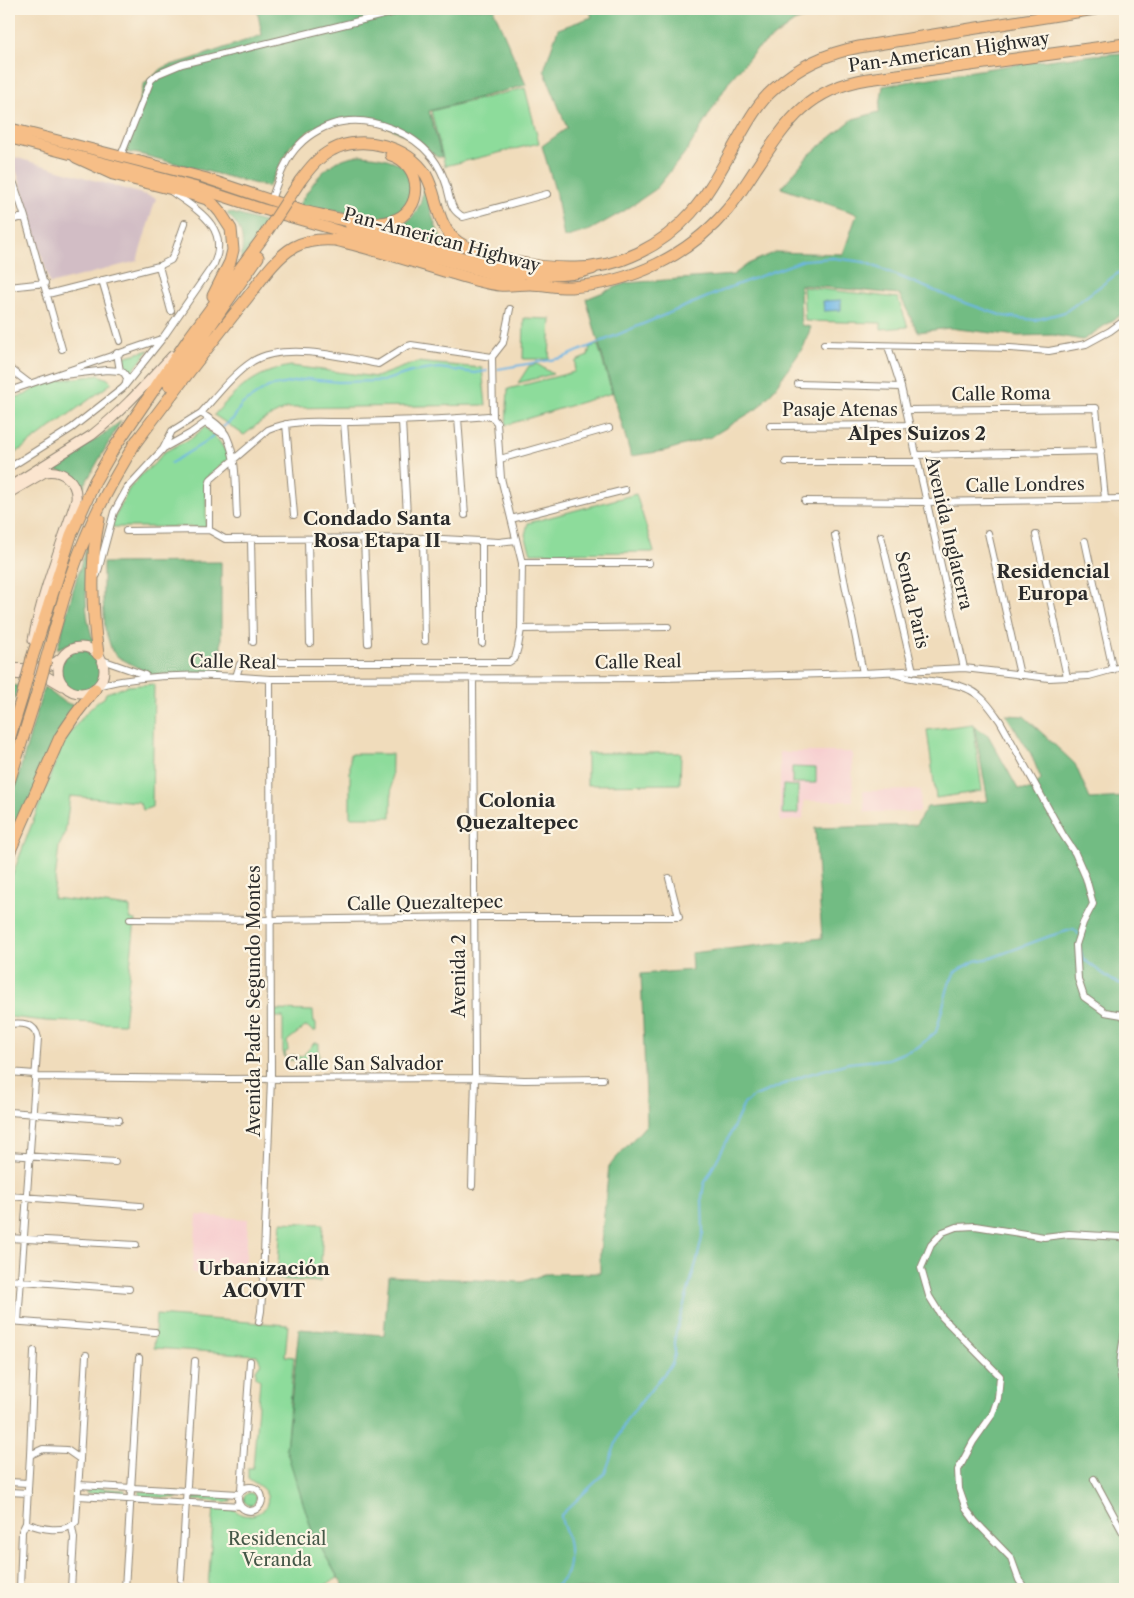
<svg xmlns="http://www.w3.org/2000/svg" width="1134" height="1598" font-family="'Libre Caslon Text',serif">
	<rect width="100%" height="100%" fill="#fcf5e5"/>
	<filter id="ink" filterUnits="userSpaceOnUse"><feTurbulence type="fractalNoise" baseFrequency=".02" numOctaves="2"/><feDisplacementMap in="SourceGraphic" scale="10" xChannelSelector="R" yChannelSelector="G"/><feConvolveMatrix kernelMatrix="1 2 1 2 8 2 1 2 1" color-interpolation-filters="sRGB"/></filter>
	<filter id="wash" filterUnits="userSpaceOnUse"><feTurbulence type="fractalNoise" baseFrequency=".0096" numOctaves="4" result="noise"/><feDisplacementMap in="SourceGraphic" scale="20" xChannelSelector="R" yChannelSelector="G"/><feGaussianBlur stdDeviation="1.12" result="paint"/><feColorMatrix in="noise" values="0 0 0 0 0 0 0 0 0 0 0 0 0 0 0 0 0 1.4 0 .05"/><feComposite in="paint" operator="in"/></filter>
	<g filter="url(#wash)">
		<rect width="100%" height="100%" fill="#f0dcbb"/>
		<path fill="#f7cfd0" d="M780,752H852L853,801H804L803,819L780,822Z
			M921,790L920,812H865L863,791Z
			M197,1215L248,1219L245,1277L192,1273Z"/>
		<path fill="#d2bdc5" d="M14,157L156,198L137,261L50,284L13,159Z"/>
		<path fill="#8ddc9b" stroke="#5c8463" d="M525,88L539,143L445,166L431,111Z
			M803,287L898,298L908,327L881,329V323L805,321Z
			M524,318L551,319L549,359H523Z
			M598,345L612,393L506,425L508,389L574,372L576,361L588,356L590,347Z
			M149,350L131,373L127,370L123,357Z
			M417,362L482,368L486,405L287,408L262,421L244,435L214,415C238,389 255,372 291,366L376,377Z
			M537,364L553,374L518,383L529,366Z
			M99,375L108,379L112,383L9,458V399L25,395L37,387L53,381Z
			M205,427L219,441L230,458L206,478V527H110L129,489L142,474L154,464L164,452L192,438Z
			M636,494L654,552L531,553L525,535L528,523Z
			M154,684L152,807L143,810L139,802L70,796L65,834L59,846L53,898L130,907V919L135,920L124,1024L46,1021L9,1017V884L64,740L86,713L97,702L104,698L106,693L127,686Z
			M973,724L982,791L936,798L927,730Z
			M587,753H681L680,784L587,785Z
			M350,754H392L391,817H350Z
			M792,767L816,768V783H792Z
			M783,785L798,786V814H782Z
			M274,1010L313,1011L314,1023H316V1031H312L308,1027H305L287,1041L288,1051L285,1052L286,1058L292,1059V1055L302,1057L314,1043H319V1060H290L285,1058L283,1052V1017H274Z
			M281,1222L323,1224L320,1282L277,1279Z
			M156,1315L288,1325L285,1356L294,1357L286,1449L313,1534L338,1578L318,1589H246L208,1587L214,1507C220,1507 228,1506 233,1509C237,1511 239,1514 243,1515C256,1518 273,1507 266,1493C262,1486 254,1483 248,1478V1468H253L260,1380L256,1377V1370L261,1363L257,1355L154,1348Z
			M86,1487L125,1490L124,1495L86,1493Z
			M139,1491L178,1493L177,1498L139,1496Z
			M244 1499a6 6 0 1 1 12 0a6 6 0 1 1-12 0Z
			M193,1494L231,1497V1502L193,1500Z"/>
		<path fill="#72bc83" stroke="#4e7457" d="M257,9H496L494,11L526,85L429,111L442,157H437L420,142L373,120L356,118L340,119L310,130L291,145L268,187L139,154L125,152L144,84L164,67L192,59L262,35Z
			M589,9H829L794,22L756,50L730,80L688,149L656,189L624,211L590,230L564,238L557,197L542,146L567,128L544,70L558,29L592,17Z
			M1125,53V312L1083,340L1053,335L1018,336L949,328L918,332L899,294L800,285L801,325L811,327L804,346L772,392L758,408L711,437L664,451L631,456L586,299L626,283L733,275L748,264L775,252L843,254L857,214L781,188L809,155L853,119L879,112L883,86C963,73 1044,57 1125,53Z
			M361,155C373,156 392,158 402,166C418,182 412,208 392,217C371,225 351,212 332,210C325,209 319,210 312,210C308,209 302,207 298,206C315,180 327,158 361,155Z
			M425,185C431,210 434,236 454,253L386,232C392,228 399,227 405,223C416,216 424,200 422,187Z
			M229,212L266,223L240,264C244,242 245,230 227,214Z
			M121,421L81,491C76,476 67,473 52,469L108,431Z
			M87,546C92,562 86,580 86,596C86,616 89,627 95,646L77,640L57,649L76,580Z
			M221,562V674L151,675L118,657L112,651L105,629L103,599V563Z
			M60 671a21 21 0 1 1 42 0a21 21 0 1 1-42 0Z
			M9,685L18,686L9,715Z
			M44,687C54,694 66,707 79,705L9,843V808Z
			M1006,715L1024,716L1075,764L1090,799L1125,797V1589H345L313,1534L286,1449L299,1329L384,1335L389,1276L522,1282L545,1274L600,1273V1252L609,1166L647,1124L641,974L692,970L691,953L822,938L815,828L916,825L927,807L988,801L974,726L988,735L1018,789L1032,790L1041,779L1031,754Z"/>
		<path fill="#6db6e5" stroke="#4c7088" d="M841,300V310L824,311L823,301Z"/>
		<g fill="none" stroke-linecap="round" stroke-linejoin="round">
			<path stroke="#6db6e5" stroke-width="2" d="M498,369L562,358L736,285L804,260L833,258L864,262L957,300L1003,316L1035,320L1065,312L1125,268
				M223,427L234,418L241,405L268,387L308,379L338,382L383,381L411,372L439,368L475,373L487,371
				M171,463L204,443L215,434
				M1079,946L1083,959L1113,981L1125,985
				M553,1589C556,1586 561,1582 564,1578C572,1565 570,1544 565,1530C563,1524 561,1522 561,1515L605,1473L619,1435L627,1419L672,1364L675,1354V1336L697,1260L703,1233L702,1197L704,1184L728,1139L744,1104L755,1096L806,1075L848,1063L888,1059L918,1047L936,1032L949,984L955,972L975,961L991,958L1050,936L1074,929L1078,934"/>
		</g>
	</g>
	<g filter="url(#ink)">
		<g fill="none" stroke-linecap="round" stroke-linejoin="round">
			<defs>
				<path id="street" d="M120,158L151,80L158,74L182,64L408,9
					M9,181L14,184L25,217L62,349
					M271,200C278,181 284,160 299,145C309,134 327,124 342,122C372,116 413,133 432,157C439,166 444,177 447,187C449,195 450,203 454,209C456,212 460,215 463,217L547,194
					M9,220L25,217
					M159,266L171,311
					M102,280L120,341
					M9,287L45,283
					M48,294L159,266L171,260L174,254L185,223
					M824,344L1010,348L1049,351L1086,344L1110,331L1125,320
					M888,346L901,387L964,668
					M117,353L120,371
					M9,368L30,384
					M63,375L107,370L120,371L124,373L127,378L126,383
					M798,384L901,387
					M9,391L161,339
					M906,410L1096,408L1105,499
					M201,413C217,395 233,374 253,361C285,342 344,357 378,364L405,347L411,345L492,357
					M458,418L465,515
					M402,421L407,516
					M344,422L351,516
					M286,424L294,515
					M770,426L909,425
					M164,448L191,433L205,423L223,434
					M916,455L1101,451
					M500,459L609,428
					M786,462H917
					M9,468L72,428L123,388L162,339L214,264C230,227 197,210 172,192
					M805,501L926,502L1125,499
					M511,519L625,490
					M209,530V485L211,479L268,430C296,418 322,423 351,422C397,421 443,420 488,416L493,418
					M126,531L209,530L225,539L423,538L499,542L516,540
					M988,533L1020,675
					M835,535L863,673
					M1036,535L1067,677
					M881,536L913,671
					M364,538L368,643
					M423,538L425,641
					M251,539L253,642
					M308,539L310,643
					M482,541V643
					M1085,541L1113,670
					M522,563H649
					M97,575L114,512L128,487L163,449L172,431L201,413C210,419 223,427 227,437C238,461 235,491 237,516
					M521,629L668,627
					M102,660L145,675
					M894,674C917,682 951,680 970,690C983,696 992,710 1000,721L1063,835L1075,853L1086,878L1093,904L1083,923L1076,945L1078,979L1084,997L1105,1012L1122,1015L1125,1018
					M236,677L240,664L247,662H509L515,658L518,647L521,629L522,563L501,478L497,423L493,418L492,357L503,343L510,309
					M100,685C155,672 214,675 270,679L663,678L863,673L964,668L1049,678L1089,676L1125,666
					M130,919L270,920L474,917H679L669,878
					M9,1024C21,1023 35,1022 38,1038L18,1321
					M9,1072L35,1074
					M35,1077L224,1079L475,1078L524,1080L603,1079
					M9,1112L119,1120
					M9,1155L115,1162
					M472,1186L475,1078L473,679
					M9,1196L140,1206
					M9,1238L136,1245
					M9,1280L129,1289
					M9,1321L155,1332
					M259,1322L261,1311L263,1280L271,1079L270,679
					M1125,1331C1122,1350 1116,1370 1125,1388
					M30,1455L34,1351
					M80,1459L86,1355
					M1094,1479L1125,1536
					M9,1482L28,1483
					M79,1485L239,1494
					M238 1499a12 12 0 1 1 24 0a12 12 0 1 1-24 0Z
					M241,1491L250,1361
					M9,1492L28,1493
					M79,1496L240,1506
					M181,1579L195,1361
					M20,1589L22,1531L26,1523L30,1455L43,1449L67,1450L80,1459L76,1522C64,1534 41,1529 26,1523
					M71,1589L74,1538L72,1527
					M125,1589L139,1358
					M1025,1589L1019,1580L1011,1558L975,1521L966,1509L959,1489L958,1470L973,1442L992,1415L998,1398L1000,1376L942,1317L929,1296L921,1268L931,1245L943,1232L956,1227L975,1226L1044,1237L1069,1234L1121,1237L1125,1239"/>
				<path id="secondary" d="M9,487L92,435C121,412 146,384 172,356
					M9,493L45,472C62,469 78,481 76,500C61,546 42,592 33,640
					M58 670a23 23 0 1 1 46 0a23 23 0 1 1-46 0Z
					M9,668C27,669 48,671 61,658
					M9,674L46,676L63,686"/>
				<path id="primary" d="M9,128L205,178L315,215
					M9,138L195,187L262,209L520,282
					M350,225L399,240L520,273C545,277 569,277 593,269"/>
				<path id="highway" d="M76,157L113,174L184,192L207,199L214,205L220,212L231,229L233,250L230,262L213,296
					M300,181C309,169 318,157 332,150C361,134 409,146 426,175C438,196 436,227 458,242C484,259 543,269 575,268C619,268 662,246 691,213C708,194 720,171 732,150C744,129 756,104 775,88C798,67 828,53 859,47L1095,9
					M307,212C331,217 368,228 391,221C425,212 423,164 391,155
					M169,385L258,257
					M133,446C169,398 205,350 243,303C258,285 273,259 294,247C307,240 321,239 335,240C373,249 411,261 448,272C465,277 482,283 499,285C510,286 520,284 530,284C544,284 557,288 571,287C631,283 688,256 727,210C737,198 746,184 755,170C787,122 807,89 868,79L1125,44
					M98,654C92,613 90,560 99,519
					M32,658L71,535L95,481L114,448L189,338L264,236
					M46,660C58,619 68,578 85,539C99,504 118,472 137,440
					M9,740L22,697
					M9,782L36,696
					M9,853L60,737L75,715L95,689"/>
			</defs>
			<use href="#street" stroke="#8e8473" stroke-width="8"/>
			<use href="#secondary" stroke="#8e8473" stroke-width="11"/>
			<use href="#primary" stroke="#8e8473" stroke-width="12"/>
			<use href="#highway" stroke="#8e8473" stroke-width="13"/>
			<use href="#street" stroke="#fff" stroke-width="6"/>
			<use href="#secondary" stroke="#fbe5cf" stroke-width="9"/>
			<use href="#primary" stroke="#f6be87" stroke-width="10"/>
			<use href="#highway" stroke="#f6be87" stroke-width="11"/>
			<defs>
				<path id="highway-bridge" d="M264,236L300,181
					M36,696L46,660
					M22,697L32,658"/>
			</defs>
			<use href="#highway-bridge" stroke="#8e8473" stroke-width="13" stroke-linecap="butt"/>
			<use href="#highway-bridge" stroke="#f6be87" stroke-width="11"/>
		</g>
	</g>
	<g text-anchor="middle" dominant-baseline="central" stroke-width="4.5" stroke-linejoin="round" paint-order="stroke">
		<g font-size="18" fill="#2b2b2b" stroke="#fcf5e5">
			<text transform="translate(949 52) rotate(-8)">Pan-American Highway</text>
			<text transform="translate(442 240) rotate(15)">Pan-American Highway</text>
			<text transform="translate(1001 394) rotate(-1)">Calle Roma</text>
			<text x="840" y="410">Pasaje Atenas</text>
			<text transform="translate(1025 485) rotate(-1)">Calle Londres</text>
			<text transform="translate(949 533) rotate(77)">Avenida Inglaterra</text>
			<text transform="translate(912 600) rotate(77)">Senda Paris</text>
			<text transform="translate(233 662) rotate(1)">Calle Real</text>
			<text transform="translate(638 662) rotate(-1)">Calle Real</text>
			<text transform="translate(425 903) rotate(-1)">Calle Quezaltepec</text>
			<text transform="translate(459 976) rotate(-90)">Avenida 2</text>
			<text transform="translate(254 1001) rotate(-90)">Avenida Padre Segundo Montes</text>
			<text x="364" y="1064">Calle San Salvador</text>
		</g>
		<g font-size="18" fill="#445747" stroke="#fcf5e5">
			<text x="277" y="1539">Residencial<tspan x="277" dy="21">Veranda</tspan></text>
		</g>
		<g font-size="19" font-weight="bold" fill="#2b2b2b" stroke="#fcf5e5">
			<text x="917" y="433">Alpes Suizos 2</text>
			<text x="377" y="518">Condado Santa<tspan x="377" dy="22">Rosa Etapa II</tspan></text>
			<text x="1053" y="571">Residencial<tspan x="1053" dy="22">Europa</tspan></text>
			<text x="517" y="800">Colonia<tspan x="517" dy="22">Quezaltepec</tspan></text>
			<text x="264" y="1268">Urbanización<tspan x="264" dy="22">ACOVIT</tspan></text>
		</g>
	</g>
	<rect width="1134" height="1598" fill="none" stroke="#fcf5e5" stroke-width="30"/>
</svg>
